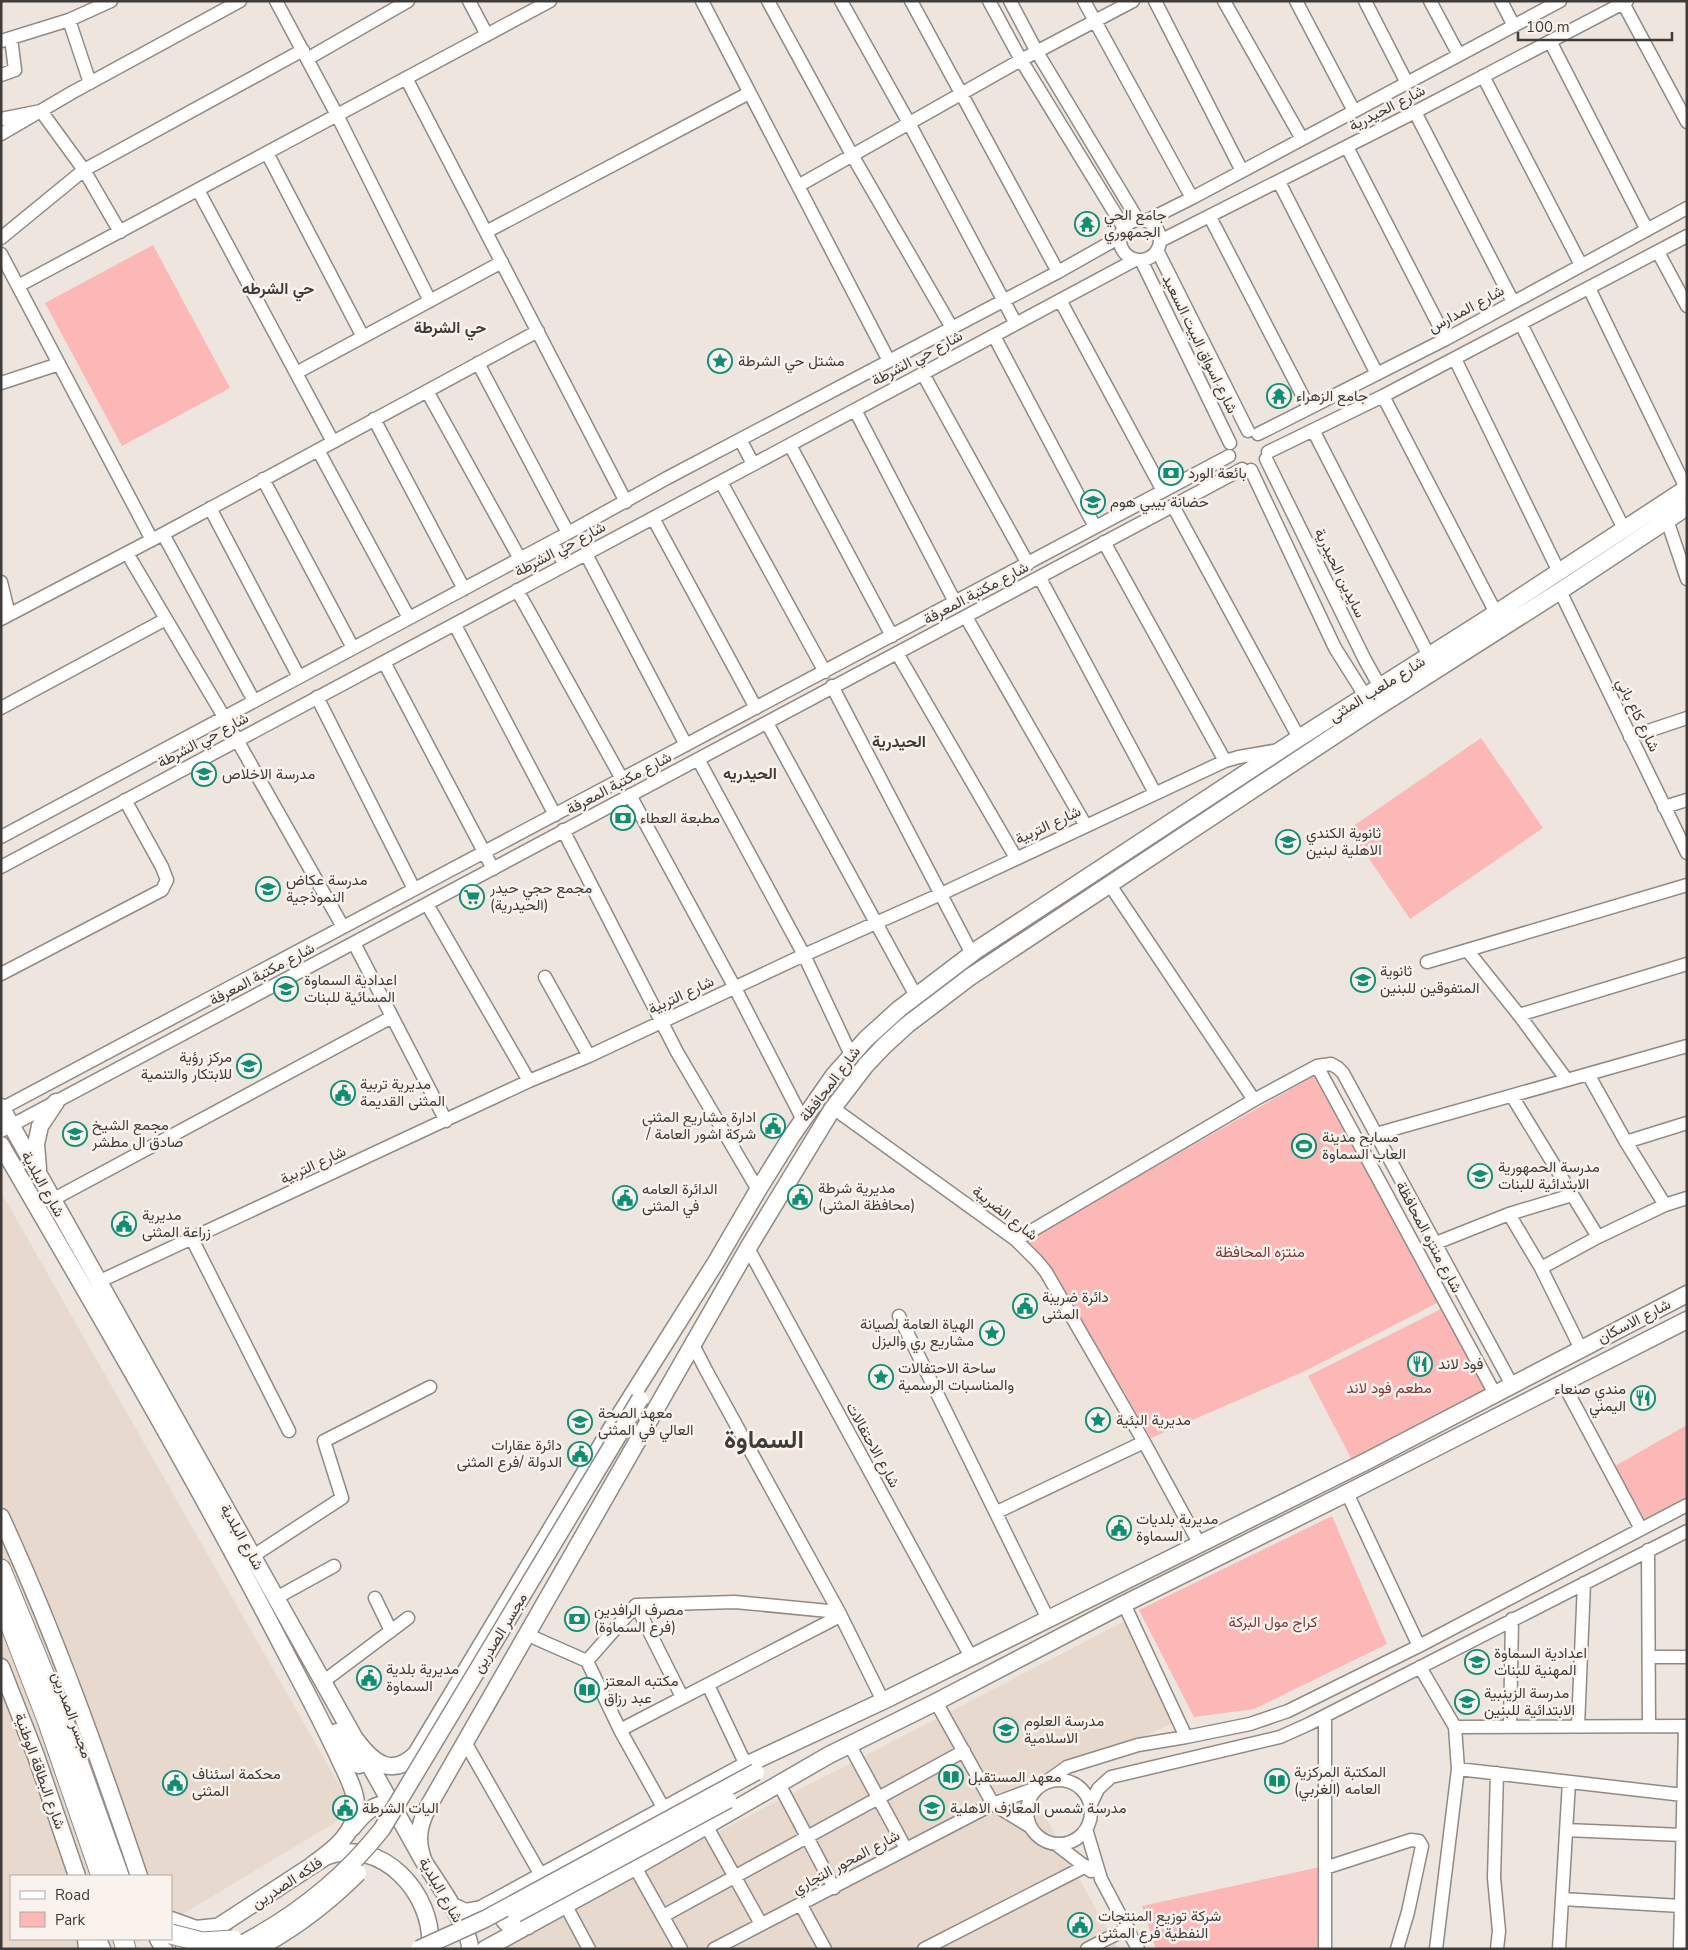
<svg xmlns="http://www.w3.org/2000/svg" width="1688" height="1950" font-family="'Nunito Sans',Vazirmatn,sans-serif">
	<rect width="100%" height="100%" fill="#ede5de"/>
	<path fill="#e7d9cd" d="M1,1192L354,1811L171,1921V1876H11V1939H142L125,1949H1Z
		M1125,1621L1177,1721L1030,1789L1118,1949H492Z"/>
	<path fill="#fcb7b7" d="M153,245L230,388L122,446L45,303Z
		M1481,738L1543,828L1410,919L1349,829Z
		M1314,1076L1439,1302L1303,1372L1151,1438L1047,1261L1027,1240Z
		M1447,1306L1485,1390L1352,1460L1308,1376Z
		M1687,1425V1496L1644,1519L1615,1466Z
		M1332,1516L1387,1644L1254,1709L1194,1717L1139,1610Z
		M1320,1867V1949H1156L1142,1906Z"/>
	<g fill="none" stroke-linecap="round" stroke-linejoin="round">
		<defs>
			<path id="minor" d="M276,1L337,115L430,301
				M469,1L487,35
				M702,1L889,361
				M768,1L852,155L952,328
				M841,1L909,123L1016,324
				M911,1L1058,272
				M989,1L1021,60L1124,228
				M1010,1L1037,52L1138,220
				M1084,1L1192,198
				M1155,1L1242,171
				M1224,1L1302,139
				M1296,1L1354,111
				M1365,1L1407,83
				M1430,1L1459,55
				M1501,1L1514,26
				M1623,3L1687,122
				M69,20L90,83
				M1,41L69,20L111,1
				M1550,41L1647,230
				M307,59L408,1
				M1,75L15,70L11,38
				M1483,76L1581,265
				M406,78L626,502
				M1415,112L1513,302
				M1,119L41,111L84,170L120,232
				M1,134L73,92L240,1
				M1347,147L1446,339
				M267,153L363,337
				M1279,182L1377,374
				M798,186L1021,60L1133,1
				M198,190L333,442
				M1210,217L1309,408
				M1120 240a20 20 0 1 1 40 0a20 20 0 1 1-40 0Z
				M1146,221L1192,198L1560,1
				M486,232L749,93
				M1,238L84,170L303,50
				M1160,241L1415,112L1627,1
				M1157,250L1248,431
				M1658,252L1687,306
				M1,254L152,540
				M1141,260L1230,443
				M18,286L550,1
				M1589,288L1686,488
				M1060,300L1163,491
				M1521,324L1624,529
				M994,336L1095,527
				M1455,359L1559,572
				M478,363L568,533
				M296,373L502,262
				M923,374L1028,564
				M1,383L59,364
				M427,391L520,559
				M1383,396L1496,613
				M855,410L955,602
				M374,419L464,589
				M1313,430L1429,656
				M1258,434L1446,339L1687,208
				M741,441L753,464
				M790,445L892,636
				M318,450L409,618
				M1268,452L1383,396L1687,236
				M1266,459L1365,660L1384,694
				M1251,470L1335,648L1369,702
				M263,479L353,648
				M721,482L825,672
				M1173,506L1299,738
				M210,508L299,677
				M653,518L756,708
				M1667,520L1687,579
				M163,534L254,701
				M552,542L565,565
				M1104,542L1225,761
				M127,553L224,717L343,927
				M586,554L686,745
				M1040,578L1155,793
				M1,582L9,615
				M517,590L622,779
				M1560,591L1687,853
				M966,617L1086,826
				M1,619L163,534L538,331
				M455,625L555,815
				M897,653L1016,858
				M384,662L493,869
				M832,686L972,954
				M317,697L414,889
				M1,708L166,619
				M767,723L916,996
				M1630,737L1687,718
				M698,759L804,955L851,1055
				M630,795L735,988L803,1120
				M1664,807L1687,800
				M563,830L677,1052L758,1190
				M1,837L568,533L667,478L1058,272L1120,237
				M1,867L1135,260
				M1110,885L1254,1100
				M427,904L529,1081
				M354,943L446,1121
				M1467,950L1519,1015L1567,1080
				M1427,962L1687,885
				M1,974L162,890L167,880L162,867L125,800
				M545,977L589,1056
				M1519,1015L1687,964
				M1317,1066L1495,1394
				M1588,1074L1626,1142L1665,1205
				M1512,1096L1598,1237
				M833,1108L1016,1240L1037,1261L1046,1272L1144,1442L1199,1543
				M1,1109L1229,456
				M1,1131L1242,469
				M1376,1134L1687,1046
				M1626,1142L1687,1123
				M52,1200L392,1017
				M1509,1214L1541,1268L1581,1349
				M192,1239L289,1431
				M1016,1240L1254,1100L1317,1066L1331,1064L1338,1068L1343,1073L1512,1385
				M1436,1243L1509,1214L1572,1195
				M748,1248L971,1657
				M1541,1268L1598,1237L1665,1205L1687,1198
				M98,1282L529,1081L589,1056L804,955L941,894L1225,761L1239,757L1279,750
				M899,1316L1048,1619
				M693,1345L707,1372L839,1612L883,1701
				M1563,1383L1641,1529
				M1347,1493L1419,1646
				M997,1512L1144,1442
				M1648,1550L1649,1726
				M253,1556L342,1498L324,1441L430,1387
				M276,1598L334,1566
				M375,1598L391,1631
				M1124,1604L1186,1737
				M636,1605L682,1697
				M528,1635L587,1661L620,1730L664,1809
				M1649,1657H1687
				M587,1661L636,1605L735,1602L839,1612
				M1420,1667L1455,1727L1458,1769L1436,1949
				M324,1681L408,1618
				M708,1685L746,1765
				M936,1702L993,1804
				M1510,1726L1512,1619
				M1578,1726L1584,1583
				M1455,1727L1687,1726
				M620,1730L840,1616
				M465,1742L542,1877
				M849,1744L906,1849
				M1458,1769L1683,1795
				M1497,1773L1494,1878L1499,1931L1497,1949
				M1027 1812a32 32 0 1 1 64 0a32 32 0 1 1-64 0Z
				M1046,1782L1067,1767L1138,1745L1186,1737L1250,1724L1288,1711L1419,1646L1687,1505
				M779,1784L834,1888
				M993,1804L1029,1826
				M1090,1806L1098,1789L1111,1777L1280,1737L1309,1724L1687,1531
				M707,1827L761,1924
				M1086,1829L1101,1879L1138,1949
				M1566,1830L1682,1835
				M1057,1845L1091,1871
				M635,1867L681,1949
				M1325,1868L1411,1840L1419,1841L1422,1846L1408,1912L1397,1949
				M1562,1899L1681,1906
				M801,1905L825,1949
				M566,1906L589,1949
				M663,1916L964,1751
				M714,1949L993,1804L1039,1787
				M924,1949L1086,1866
				M1087,1949L1128,1928
				M1325,1949V1716
				M1559,1949L1569,1782
				M1680,1949L1685,1726"/>
			<path id="major" d="M1,1107L424,1862C435,1879 471,1930 470,1949
				M1,1145C101,1317 201,1488 292,1665C308,1695 324,1726 339,1758C345,1772 355,1788 356,1804C358,1832 332,1851 312,1865
				M38,1169L36,1144L40,1126L56,1102
				M1,1517C55,1634 98,1755 139,1876
				M1,1667L36,1756L77,1876
				M337,1732L354,1760L359,1765L365,1763L363,1752
				M356,1740C373,1763 392,1778 416,1754L616,1421L716,1262L758,1190L791,1137L834,1075L866,1039L899,1009L978,949L1299,738L1496,613L1687,488
				M352,1828C360,1818 373,1802 388,1805L397,1814
				M424,1862C416,1841 418,1827 428,1807L748,1248L833,1108L866,1065L884,1046L907,1025L970,977L1373,710L1560,591L1687,507
				M503,1899L499,1906C501,1922 512,1932 528,1926
				M451,1905L465,1912L481,1909L746,1765L883,1701L1365,1462L1687,1294
				M171,1920L196,1929L215,1927
				M86,1939L87,1949
				M98,1939L102,1949
				M158,1939L164,1949
				M184,1949L325,1857C381,1835 435,1894 430,1949
				M485,1949L635,1867L829,1755L936,1702L1124,1604L1347,1493L1687,1320"/>
			<path id="highway" d="M1,1569L65,1725L119,1876
				M1,1601L47,1720L101,1876
				M123,1939L126,1949"/>
		</defs>
		<use href="#minor" stroke="#918a84" stroke-width="15"/>
		<use href="#major" stroke="#918a84" stroke-width="19"/>
		<use href="#highway" stroke="#918a84" stroke-width="21"/>
		<use href="#minor" stroke="#fff" stroke-width="12"/>
		<use href="#major" stroke="#fff" stroke-width="16"/>
		<use href="#highway" stroke="#fff" stroke-width="19"/>
		<defs>
			<path id="major-bridge" d="M516,1914L728,1800
				M232,1949C290,1920 342,1880 382,1829L640,1399
				M256,1949C294,1929 327,1904 358,1873
				M419,1949L485,1919L756,1772"/>
			<path id="highway-bridge" d="M171,1934L202,1942L233,1940"/>
		</defs>
		<use href="#major-bridge" stroke="#918a84" stroke-width="19" stroke-linecap="butt"/>
		<use href="#highway-bridge" stroke="#918a84" stroke-width="21" stroke-linecap="butt"/>
		<use href="#major-bridge" stroke="#fff" stroke-width="16"/>
		<use href="#highway-bridge" stroke="#fff" stroke-width="19"/>
	</g>
	<defs>
		<symbol id="temple-ring" viewBox="-11 -11 22 22"><circle r="9.5" fill="#faf2ec" stroke="#108e73" stroke-width="1.5"/><path d="M0-6L5-2H3V0L6.5 2.5H4V6H1.5V3h-3V6H-4V2.5H-6.5L-3 0V-2H-5Z" fill="#108e73"/></symbol>
		<symbol id="sight-ring" viewBox="-11 -11 22 22"><circle r="9.5" fill="#faf2ec" stroke="#108e73" stroke-width="1.5"/><path d="M0-6L1.8-2.2L6-1.7L2.9 1.2L3.7 5.4L0 3.3L-3.7 5.4L-2.9 1.2L-6-1.7L-1.8-2.2Z" fill="#108e73"/></symbol>
		<symbol id="bank-ring" viewBox="-11 -11 22 22"><circle r="9.5" fill="#faf2ec" stroke="#108e73" stroke-width="1.5"/><path d="M-6-4H6V4H-6ZM0-2.3a2.3 2.3 0 1 0 0 4.6a2.3 2.3 0 1 0 0-4.6Z" fill="#108e73"/></symbol>
		<symbol id="school-ring" viewBox="-11 -11 22 22"><circle r="9.5" fill="#faf2ec" stroke="#108e73" stroke-width="1.5"/><path d="M0-5L7-2L0 1L-7-2ZM-4 1L0 2.5L4 1V4Q0 6-4 4Z" fill="#108e73"/></symbol>
		<symbol id="supermarket-ring" viewBox="-11 -11 22 22"><circle r="9.5" fill="#faf2ec" stroke="#108e73" stroke-width="1.5"/><path d="M-6-5.5h2.5l.6 2H6L4.5 2H-2.5L-4.4-4H-6ZM-1.5 3.2a1.3 1.3 0 1 0 .1 0ZM3 3.2a1.3 1.3 0 1 0 .1 0Z" fill="#108e73"/></symbol>
		<symbol id="civic-ring" viewBox="-11 -11 22 22"><circle r="9.5" fill="#faf2ec" stroke="#108e73" stroke-width="1.5"/><path d="M-.6-6.5H3V-4.5H.6V-3L4-1V1h2V6H-6V1h2V-1L-.6-3ZM-1.2 2.5V6h2.4V2.5Z" fill="#108e73"/></symbol>
		<symbol id="stadium-ring" viewBox="-11 -11 22 22"><circle r="9.5" fill="#faf2ec" stroke="#108e73" stroke-width="1.5"/><path d="M0-5a6.5 5 0 1 0 0 10a6.5 5 0 1 0 0-10ZM-3.5-1.8h7v3.6h-7Z" fill="#108e73"/></symbol>
		<symbol id="restaurant-ring" viewBox="-11 -11 22 22"><circle r="9.5" fill="#faf2ec" stroke="#108e73" stroke-width="1.5"/><path d="M-5-6h1v4h1v-4h1v4h1v-4h1v5L-1.5 .5V6h-2V.5L-5-1ZM5-6V6H3V1.5H1.5Q1.5-4 5-6Z" fill="#108e73"/></symbol>
		<symbol id="university-ring" viewBox="-11 -11 22 22"><circle r="9.5" fill="#faf2ec" stroke="#108e73" stroke-width="1.5"/><path d="M0-5L7-2L0 1L-7-2ZM-4 1L0 2.5L4 1V4Q0 6-4 4Z" fill="#108e73"/></symbol>
		<symbol id="library-ring" viewBox="-11 -11 22 22"><circle r="9.5" fill="#faf2ec" stroke="#108e73" stroke-width="1.5"/><path d="M-6-4Q-3-5.5-.7-3.5V5Q-3 3-6 4ZM6-4Q3-5.5 .7-3.5V5Q3 3 6 4Z" fill="#108e73"/></symbol>
	</defs>
	<g fill-rule="evenodd">
		<use href="#temple-ring" x="1073" y="210" width="28" height="28"/>
		<use href="#sight-ring" x="706" y="347" width="28" height="28"/>
		<use href="#temple-ring" x="1265" y="382" width="28" height="28"/>
		<use href="#bank-ring" x="1157" y="459" width="28" height="28"/>
		<use href="#school-ring" x="1079" y="488" width="28" height="28"/>
		<use href="#school-ring" x="190" y="760" width="28" height="28"/>
		<use href="#bank-ring" x="609" y="804" width="28" height="28"/>
		<use href="#school-ring" x="1274" y="828" width="28" height="28"/>
		<use href="#school-ring" x="254" y="875" width="28" height="28"/>
		<use href="#supermarket-ring" x="458" y="883" width="28" height="28"/>
		<use href="#school-ring" x="1349" y="966" width="28" height="28"/>
		<use href="#school-ring" x="272" y="975" width="28" height="28"/>
		<use href="#school-ring" x="235" y="1052" width="28" height="28"/>
		<use href="#civic-ring" x="329" y="1079" width="28" height="28"/>
		<use href="#civic-ring" x="759" y="1112" width="28" height="28"/>
		<use href="#school-ring" x="61" y="1120" width="28" height="28"/>
		<use href="#stadium-ring" x="1290" y="1132" width="28" height="28"/>
		<use href="#school-ring" x="1466" y="1162" width="28" height="28"/>
		<use href="#civic-ring" x="786" y="1183" width="28" height="28"/>
		<use href="#civic-ring" x="611" y="1184" width="28" height="28"/>
		<use href="#civic-ring" x="110" y="1210" width="28" height="28"/>
		<use href="#civic-ring" x="1011" y="1292" width="28" height="28"/>
		<use href="#sight-ring" x="978" y="1319" width="28" height="28"/>
		<use href="#restaurant-ring" x="1406" y="1350" width="28" height="28"/>
		<use href="#sight-ring" x="867" y="1363" width="28" height="28"/>
		<use href="#restaurant-ring" x="1629" y="1384" width="28" height="28"/>
		<use href="#sight-ring" x="1084" y="1406" width="28" height="28"/>
		<use href="#university-ring" x="566" y="1408" width="28" height="28"/>
		<use href="#civic-ring" x="566" y="1440" width="28" height="28"/>
		<use href="#civic-ring" x="1105" y="1514" width="28" height="28"/>
		<use href="#bank-ring" x="563" y="1605" width="28" height="28"/>
		<use href="#school-ring" x="1463" y="1648" width="28" height="28"/>
		<use href="#civic-ring" x="355" y="1664" width="28" height="28"/>
		<use href="#library-ring" x="573" y="1676" width="28" height="28"/>
		<use href="#school-ring" x="1453" y="1688" width="28" height="28"/>
		<use href="#school-ring" x="992" y="1716" width="28" height="28"/>
		<use href="#library-ring" x="937" y="1763" width="28" height="28"/>
		<use href="#library-ring" x="1263" y="1767" width="28" height="28"/>
		<use href="#civic-ring" x="161" y="1769" width="28" height="28"/>
		<use href="#civic-ring" x="331" y="1794" width="28" height="28"/>
		<use href="#school-ring" x="918" y="1794" width="28" height="28"/>
		<use href="#civic-ring" x="1066" y="1911" width="28" height="28"/>
	</g>
	<g text-anchor="middle" dominant-baseline="central" stroke-width="5" stroke-linejoin="round" paint-order="stroke">
		<g font-size="15" fill="#3e3b38" stroke="#faf2ec">
			<text transform="translate(1387 108) rotate(-27)">شارع الحيدرية</text>
			<text transform="translate(1466 309) rotate(-28)">شارع المدارس</text>
			<text transform="translate(1200 344) rotate(64)">شارع اسواق البيت السعيد</text>
			<text transform="translate(917 358) rotate(-28)">شارع حي الشرطة</text>
			<text transform="translate(560 549) rotate(-28)">شارع حي الشرطة</text>
			<text transform="translate(1340 573) rotate(64)">سايدين الحيدرية</text>
			<text transform="translate(976 593) rotate(-28)">شارع مكتبة المعرفة</text>
			<text transform="translate(1377 689) rotate(-32)">شارع ملعب المثنى</text>
			<text transform="translate(1638 715) rotate(64)">شارع كاع باني</text>
			<text transform="translate(203 740) rotate(-28)">شارع حي الشرطة</text>
			<text transform="translate(619 783) rotate(-28)">شارع مكتبة المعرفة</text>
			<text transform="translate(1048 825) rotate(-25)">شارع التربية</text>
			<text transform="translate(262 974) rotate(-28)">شارع مكتبة المعرفة</text>
			<text transform="translate(681 995) rotate(-25)">شارع التربية</text>
			<text transform="translate(830 1084) rotate(-53)">شارع المحافظة</text>
			<text transform="translate(313 1165) rotate(-25)">شارع التربية</text>
			<text transform="translate(43 1184) rotate(61)">شارع البلدية</text>
			<text transform="translate(1005 1213) rotate(38)">شارع الضريبة</text>
			<text transform="translate(1429 1237) rotate(62)">شارع منتزه المحافظة</text>
			<text transform="translate(1634 1321) rotate(-27)">شارع الاسكان</text>
			<text transform="translate(873 1445) rotate(61)">شارع الاحتفالات</text>
			<text transform="translate(242 1537) rotate(61)">شارع البلدية</text>
			<text transform="translate(500 1633) rotate(-59)">مجسر الصدرين</text>
			<text transform="translate(72 1715) rotate(70)">مجسر الصدرين</text>
			<text transform="translate(40 1771) rotate(70)">شارع البطاقة الوطنية</text>
			<text transform="translate(846 1862) rotate(-28)">شارع المحور التجاري</text>
			<text transform="translate(287 1883) rotate(-33)">فلكه الصدرين</text>
			<text transform="translate(441 1890) rotate(60)">شارع البلدية</text>
		</g>
		<g font-size="15" fill="#3e3b38" stroke="#faf2ec" text-anchor="start">
			<text x="1104" y="215">جامع الحي<tspan x="1104" dy="17">الجمهوري</tspan></text>
			<text x="738" y="361">مشتل حي الشرطة</text>
			<text x="1296" y="396">جامع الزهراء</text>
			<text x="1188" y="473">بائعة الورد</text>
			<text x="1110" y="502">حضانة بيبي هوم</text>
			<text x="222" y="774">مدرسة الاخلاص</text>
			<text x="640" y="818">مطبعة العطاء</text>
			<text x="1306" y="833">ثانوية الكندي<tspan x="1306" dy="17">الاهلية لبنين</tspan></text>
			<text x="286" y="880">مدرسة عكاض<tspan x="286" dy="17">النموذجية</tspan></text>
			<text x="490" y="888">مجمع حجي حيدر<tspan x="490" dy="17">(الحيدرية)</tspan></text>
			<text x="1380" y="971">ثانوية<tspan x="1380" dy="17">المتفوقين للبنين</tspan></text>
			<text x="304" y="980">اعدادية السماوة<tspan x="304" dy="17">المسائية للبنات</tspan></text>
			<text x="232" y="1057" text-anchor="end">مركز رؤية<tspan x="232" dy="17">للابتكار والتنمية</tspan></text>
			<text x="360" y="1084">مديرية تربية<tspan x="360" dy="17">المثنى القديمة</tspan></text>
			<text x="756" y="1117" text-anchor="end">ادارة مشاريع المثنى<tspan x="756" dy="17">/ شركة اشور العامة</tspan></text>
			<text x="92" y="1125">مجمع الشيخ<tspan x="92" dy="17">صادق ال مطشر</tspan></text>
			<text x="1322" y="1137">مسابح مدينة<tspan x="1322" dy="17">العاب السماوة</tspan></text>
			<text x="1498" y="1167">مدرسة الحمهورية<tspan x="1498" dy="17">الابتدائية للبنات</tspan></text>
			<text x="818" y="1188">مديرية شرطة<tspan x="818" dy="17">(محافظة المثنى)</tspan></text>
			<text x="642" y="1189">الدائرة العامه<tspan x="642" dy="17">في المثنى</tspan></text>
			<text x="142" y="1215">مديرية<tspan x="142" dy="17">زراعة المثنى</tspan></text>
			<text x="1042" y="1297">دائرة ضريبة<tspan x="1042" dy="17">المثنى</tspan></text>
			<text x="974" y="1324" text-anchor="end">الهياة العامة لصيانة<tspan x="974" dy="17">مشاريع ري والبزل</tspan></text>
			<text x="1438" y="1364">فود لاند</text>
			<text x="898" y="1368">ساحة الاحتفالات<tspan x="898" dy="17">والمناسبات الرسمية</tspan></text>
			<text x="1626" y="1389" text-anchor="end">مندي صنعاء<tspan x="1626" dy="17">اليمني</tspan></text>
			<text x="598" y="1413">معهد الصحة<tspan x="598" dy="17">العالي في المثنى</tspan></text>
			<text x="1116" y="1420">مديرية البئية</text>
			<text x="562" y="1445" text-anchor="end">دائرة عقارات<tspan x="562" dy="17">الدولة /فرع المثنى</tspan></text>
			<text x="1136" y="1519">مديرية بلديات<tspan x="1136" dy="17">السماوة</tspan></text>
			<text x="594" y="1610">مصرف الرافدين<tspan x="594" dy="17">(فرع السماوة)</tspan></text>
			<text x="1494" y="1653">اعدادية السماوة<tspan x="1494" dy="17">المهنية للبنات</tspan></text>
			<text x="386" y="1669">مديرية بلدية<tspan x="386" dy="17">السماوة</tspan></text>
			<text x="604" y="1681">مكتبه المعتز<tspan x="604" dy="17">عبد رزاق</tspan></text>
			<text x="1484" y="1693">مدرسة الزينبية<tspan x="1484" dy="17">الابتدائية للبنين</tspan></text>
			<text x="1024" y="1721">مدرسة العلوم<tspan x="1024" dy="17">الاسلامية</tspan></text>
			<text x="1294" y="1772">المكتبة المركزية<tspan x="1294" dy="17">العامه (الغربي)</tspan></text>
			<text x="192" y="1774">محكمة اسئناف<tspan x="192" dy="17">المثنى</tspan></text>
			<text x="968" y="1777">معهد المستقبل</text>
			<text x="362" y="1808">اليات الشرطة</text>
			<text x="950" y="1808">مدرسة شمس المعارف الاهلية</text>
			<text x="1098" y="1916">شركة توزيع المنتجات<tspan x="1098" dy="17">النفطية فرع المثنى</tspan></text>
		</g>
		<g font-size="15" fill="#833338" stroke="#faf2ec">
			<text x="1260" y="1252">منتزه المحافظة</text>
			<text x="1389" y="1388">مطعم فود لاند</text>
			<text x="1273" y="1622">كراج مول البركة</text>
		</g>
		<g font-size="16" font-weight="bold" fill="#3e3b38" stroke="#faf2ec">
			<text x="278" y="289">حي الشرطه</text>
			<text x="450" y="328">حي الشرطة</text>
			<text x="899" y="742">الحيدرية</text>
			<text x="750" y="774">الحيدريه</text>
		</g>
		<g font-size="25" font-weight="bold" fill="#3e3b38" stroke="#faf2ec">
			<text x="764" y="1440">السماوة</text>
		</g>
	</g>
	<rect width="1688" height="1950" fill="none" stroke="#3e3b38" stroke-width="5"/>
	<rect x="10" y="1875" width="162" height="65" fill="#faf2ec" stroke="#afa9a4"/>
	<rect x="20" y="1891" width="25" height="8" fill="#ffffff" stroke="#afa9a4"/>
	<text x="55" y="1900" font-size="15" fill="#3e3b38">Road</text>
	<rect x="20" y="1912" width="25" height="15" fill="#fcb7b7" stroke="#afa9a4"/>
	<text x="55" y="1925" font-size="15" fill="#3e3b38">Park</text>
	<path d="M1518 32v8h154v-8" fill="none" stroke="#3e3b38" stroke-width="2.5"/>
	<text x="1526" y="32" font-size="15" fill="#3e3b38" stroke="#faf2ec" stroke-width="4" paint-order="stroke">100 m</text>
</svg>
